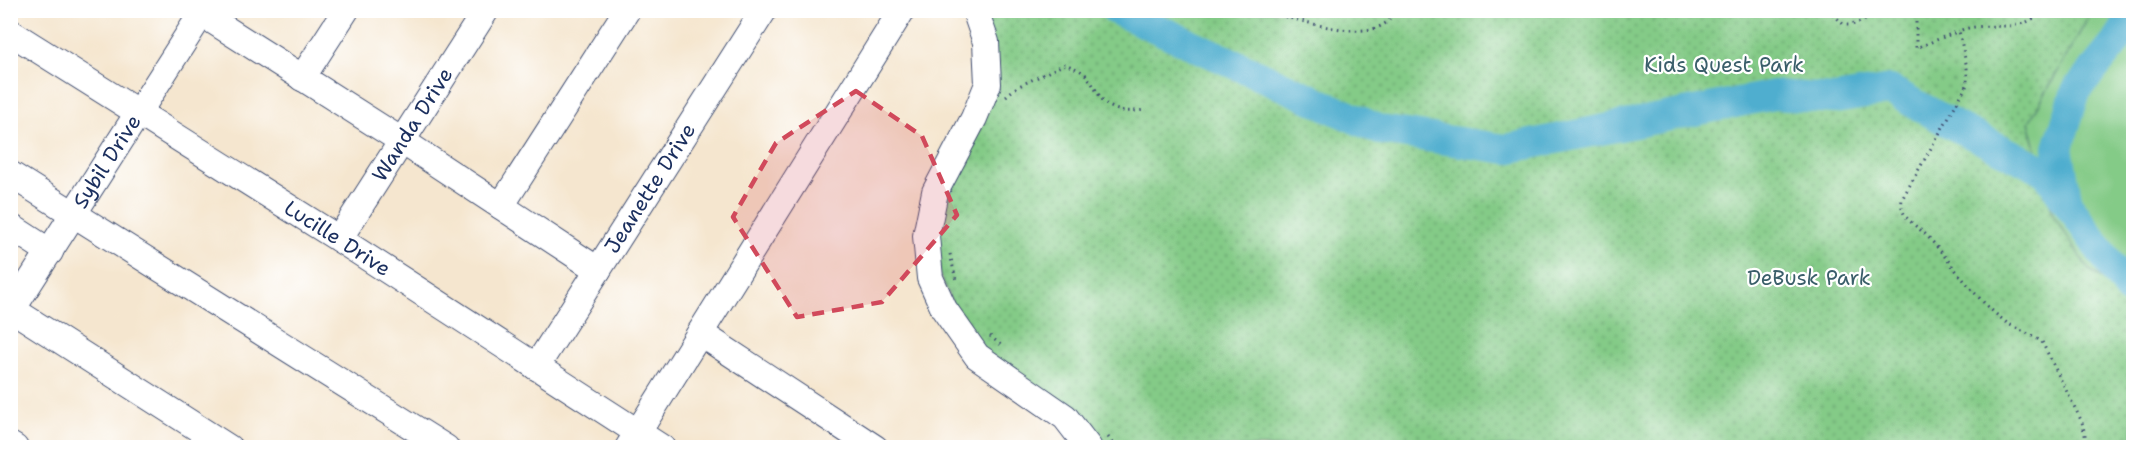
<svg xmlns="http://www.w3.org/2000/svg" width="2144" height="458" font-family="'Shantell Sans',sans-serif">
	<defs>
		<pattern id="park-dots" width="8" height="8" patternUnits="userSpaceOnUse" patternTransform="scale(1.5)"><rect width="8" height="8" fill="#84cb87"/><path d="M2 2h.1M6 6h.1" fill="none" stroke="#6ba572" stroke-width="1.8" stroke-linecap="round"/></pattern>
	</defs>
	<rect width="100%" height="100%" fill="#fff"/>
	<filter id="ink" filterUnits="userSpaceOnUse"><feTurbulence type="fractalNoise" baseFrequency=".0167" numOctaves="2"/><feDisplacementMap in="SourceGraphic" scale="12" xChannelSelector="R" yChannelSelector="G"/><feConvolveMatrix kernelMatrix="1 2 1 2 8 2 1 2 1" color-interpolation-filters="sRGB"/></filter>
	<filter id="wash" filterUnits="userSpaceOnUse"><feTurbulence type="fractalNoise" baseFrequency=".008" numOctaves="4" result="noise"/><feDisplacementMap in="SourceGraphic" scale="24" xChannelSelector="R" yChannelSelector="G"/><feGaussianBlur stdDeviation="1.35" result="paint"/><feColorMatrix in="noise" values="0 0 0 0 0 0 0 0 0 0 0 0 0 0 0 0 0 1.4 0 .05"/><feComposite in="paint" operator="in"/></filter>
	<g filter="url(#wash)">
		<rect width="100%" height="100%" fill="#f5e6cf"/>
		<path fill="#84cb87" stroke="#507d72" stroke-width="1.5" d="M2092,11H2133V298L2089,270L2053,215L2029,122Z"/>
		<path fill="url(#park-dots)" stroke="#507d72" stroke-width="1.5" d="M984,11H2092L2029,122L2053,215L2089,270L2133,298V447H1104L1078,418L986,352L961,324L939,274L936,213L988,111Z"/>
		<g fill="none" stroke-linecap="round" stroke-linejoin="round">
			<path stroke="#50aecf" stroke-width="30" d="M1116,10L1380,130L1506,149L1774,95L1835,99L1890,90L1957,127L2045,171L2068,204
				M2134,14L2117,41L2076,91L2058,148L2068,204L2128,290L2134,292"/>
		</g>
	</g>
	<g filter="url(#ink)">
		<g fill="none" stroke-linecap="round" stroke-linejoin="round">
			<defs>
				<g id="minor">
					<path d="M196,10L402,141L598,270"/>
					<path d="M975,10L986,42L988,84L974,118L935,192L926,236L930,278L944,309L977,356L1065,417L1089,448"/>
					<path id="s1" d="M10,32L339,239L662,448"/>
					<path d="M302,78L346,10"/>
					<path d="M10,174L446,448"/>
					<path d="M501,206L627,10"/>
					<path d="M10,234L16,230L50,252"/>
					<path id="s2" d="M339,239L486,10"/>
					<path d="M13,310L229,448"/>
					<path id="s3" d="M10,313L204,10"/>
					<path d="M700,333L902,10"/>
					<path id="s4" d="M536,367L764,10"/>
					<path d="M10,445L15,448"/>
					<path d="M628,448L700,333L875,448"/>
				</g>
			</defs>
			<use href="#minor" stroke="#3c4a6f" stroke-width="28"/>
			<path stroke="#3c4a6f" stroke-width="3" stroke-dasharray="1.5 4.5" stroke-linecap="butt" d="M1262,10C1290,18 1344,35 1372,29C1383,27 1391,20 1398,10
				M1829,10L1844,25H1852L1891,10
				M1916,10V48L1959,31
				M2042,10C2021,37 1986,19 1959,31L1967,68V85L1902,199C1901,206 1902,211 1906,217C1913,225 1923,231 1930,239C1954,266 1973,296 2002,319C2014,329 2030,333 2042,342L2082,422L2088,448
				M1006,96L1017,87L1065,64C1072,67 1081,70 1086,75C1095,85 1100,103 1113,108C1123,113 1136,111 1146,110
				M950,254L956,280
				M990,336L1001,345
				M1108,437L1116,448"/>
			<use href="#minor" stroke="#fff" stroke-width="26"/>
		</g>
	</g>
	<path fill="#d1495b" fill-opacity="0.2" stroke="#d1495b" stroke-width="4.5" stroke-dasharray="12 8" stroke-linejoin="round" d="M856,91L922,136L957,215L882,302L797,317L733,217L776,143Z"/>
	<g text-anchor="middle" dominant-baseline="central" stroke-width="4.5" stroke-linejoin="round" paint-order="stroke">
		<g font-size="21" fill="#3a5e6a" stroke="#fff">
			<text x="1724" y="65">Kids Quest Park</text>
			<text x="1809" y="278">DeBusk Park</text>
		</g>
		<g font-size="21" fill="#1b2f5e" stroke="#fff">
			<text stroke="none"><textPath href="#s2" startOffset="136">Wanda Drive</textPath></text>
			<text stroke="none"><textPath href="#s3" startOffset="180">Sybil Drive</textPath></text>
			<text stroke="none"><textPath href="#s4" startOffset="212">Jeanette Drive</textPath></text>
			<text stroke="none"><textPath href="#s1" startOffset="387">Lucille Drive</textPath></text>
		</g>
	</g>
	<rect width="2144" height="458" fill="none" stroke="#fff" stroke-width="36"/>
</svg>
